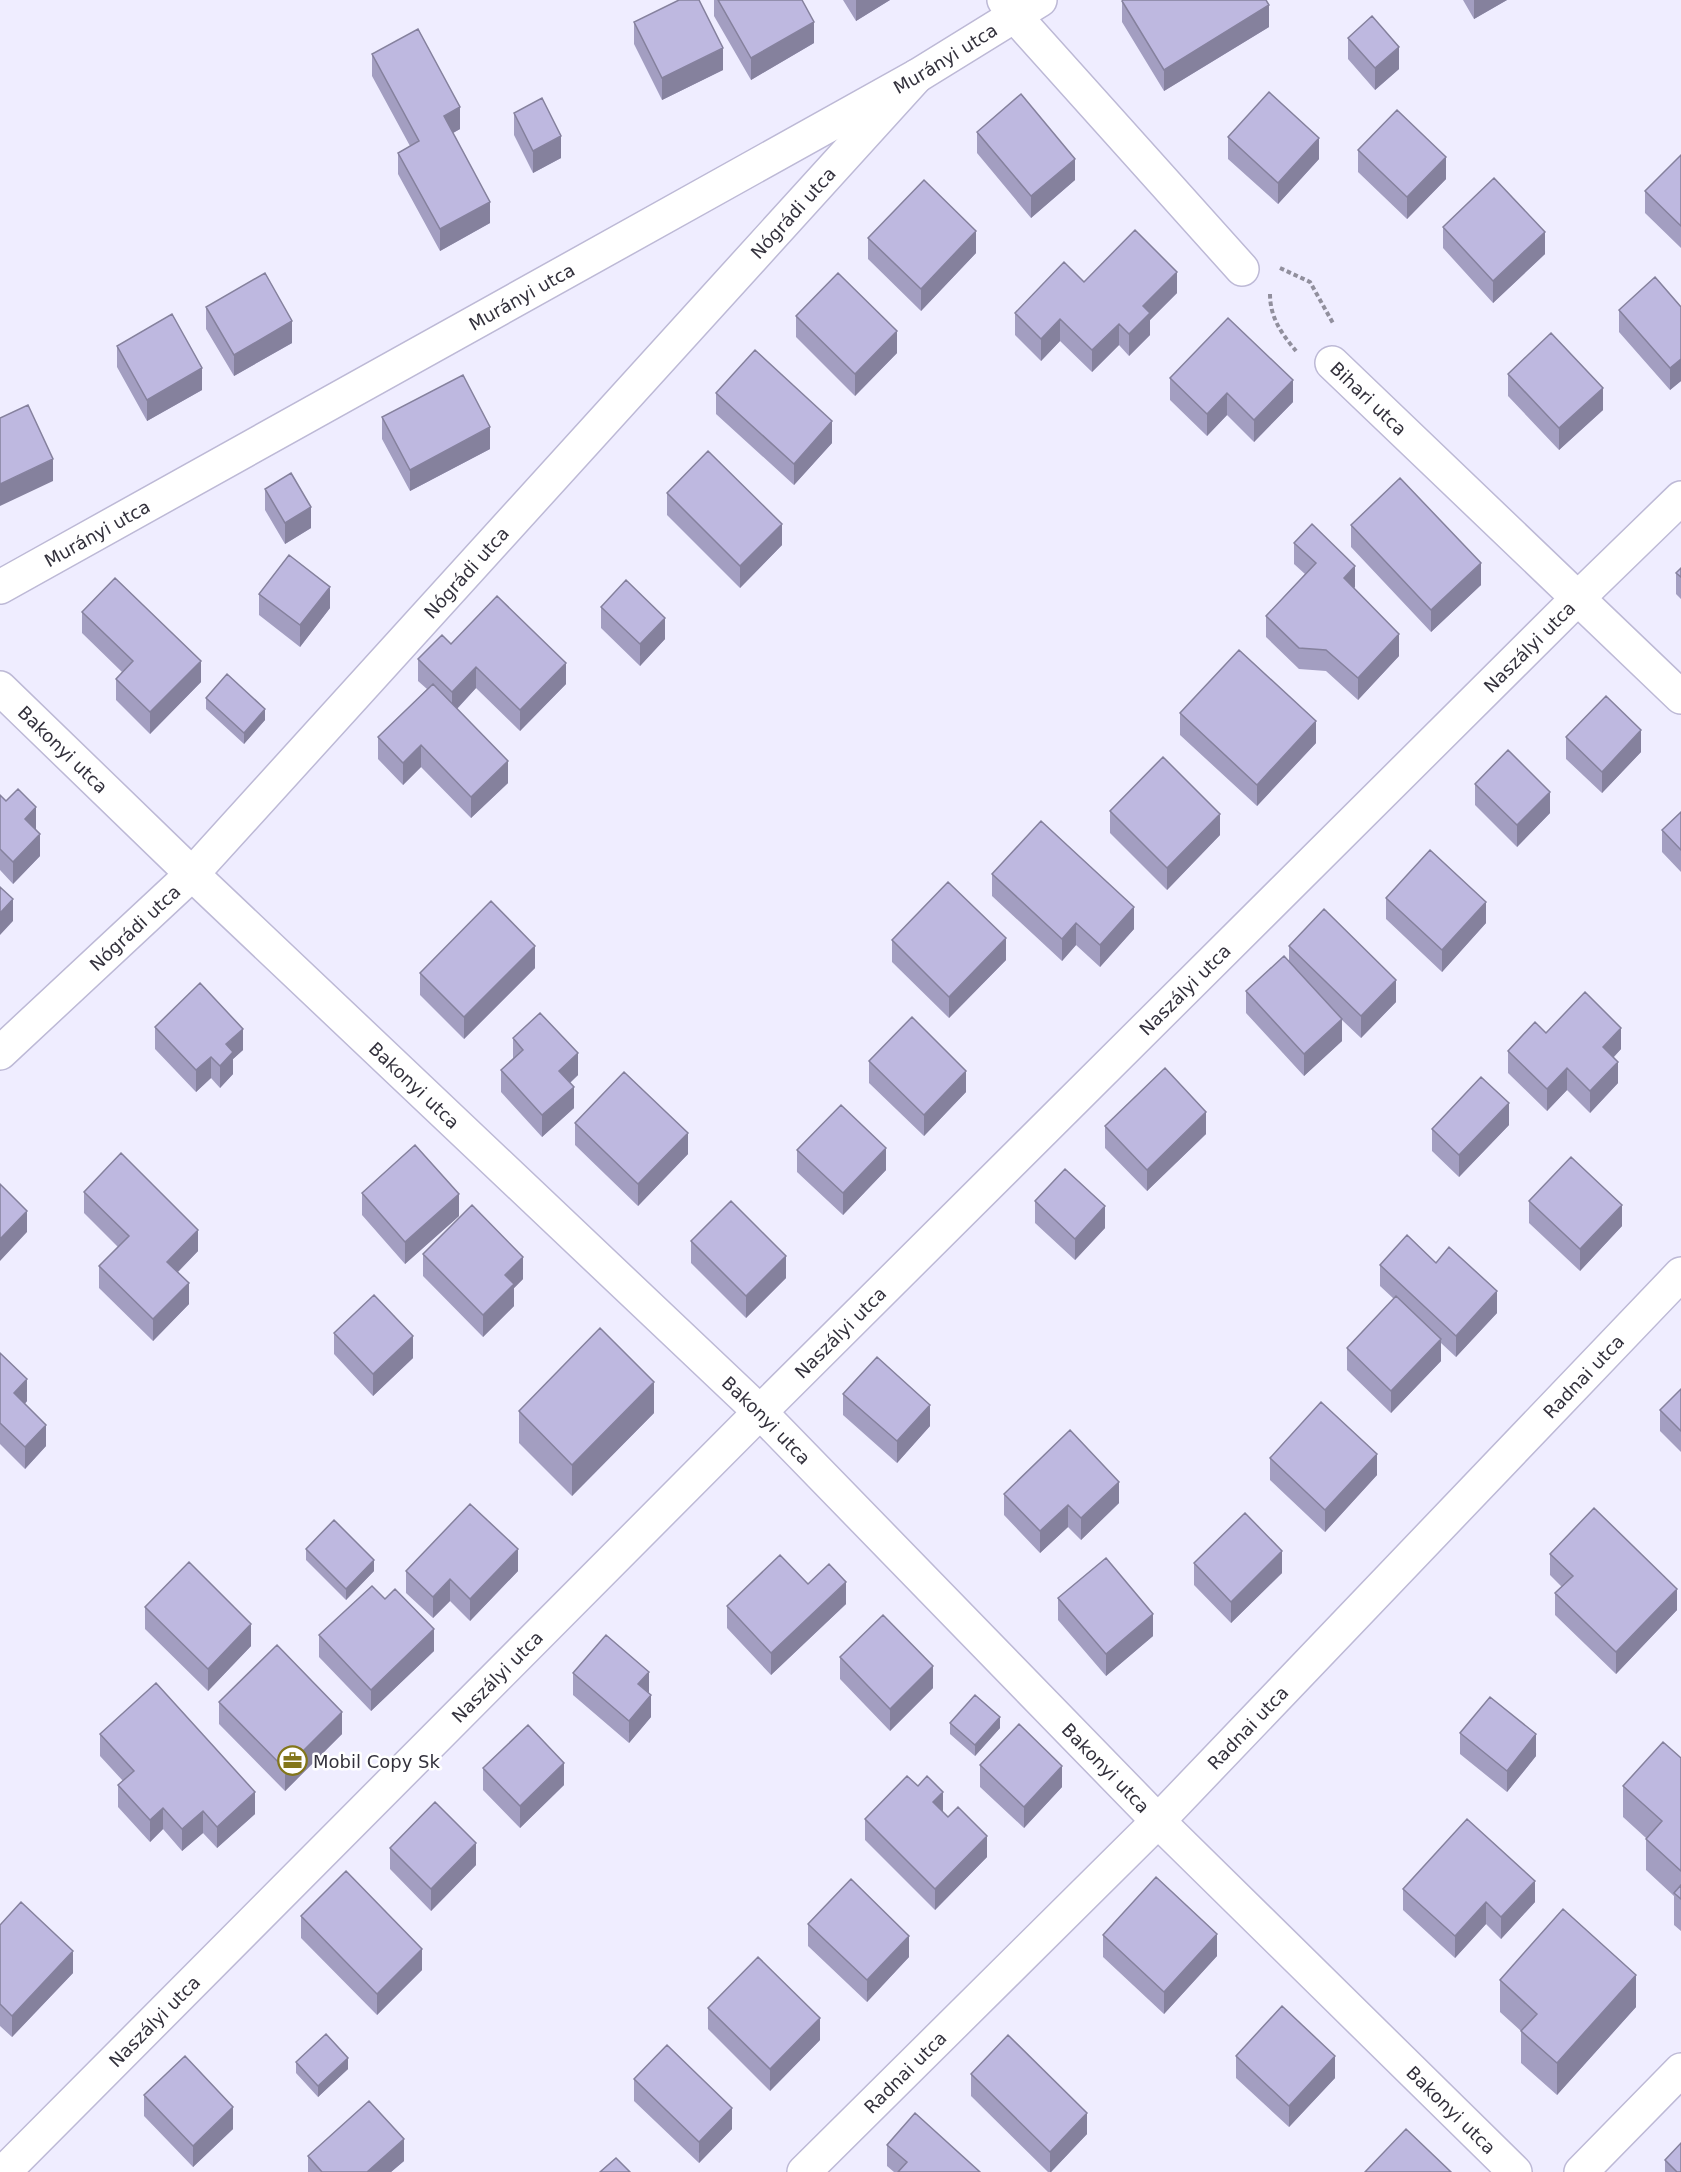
<svg xmlns="http://www.w3.org/2000/svg" width="1681" height="2172" font-family="'DejaVu Sans',sans-serif">
	<rect width="100%" height="100%" fill="#efedff"/>
	<g fill="none" stroke-linecap="round" stroke-linejoin="round">
		<defs>
			<g id="street">
				<path d="M1004,0L1014,15L1242,269"/>
				<path id="s1" d="M1332,363L1681,697"/>
				<path id="s2" d="M0,587L917,76L1040,0"/>
				<path id="s3" d="M0,688L192,874L760,1412L1158,1821L1515,2172"/>
				<path id="s4" d="M0,1053L192,874L917,76"/>
				<path id="s5" d="M4,2172L760,1412L1578,598L1681,498"/>
				<path id="s6" d="M804,2172L1158,1821L1681,1274"/>
				<path d="M1581,2172L1681,2070"/>
			</g>
		</defs>
		<use href="#street" stroke="#bdb9d6" stroke-width="36"/>
		<path stroke="#918f9d" stroke-width="4" stroke-dasharray="4.5 3" stroke-linecap="butt" d="M1280,268L1310,282L1334,325
			M1270,294C1270,318 1282,334 1296,351"/>
		<use href="#street" stroke="#fff" stroke-width="33"/>
	</g>
	<path fill="#a39ec1" d="M714,0H802L814,43L751,80L714,16Z
		M843,0H890L856,21Z
		M1463,0H1507L1474,19Z
		M1122,1L1269,27L1164,91L1122,22Z
		M634,22L723,70L662,100L634,44Z
		M1348,38L1399,69L1375,90L1348,59Z
		M372,54L460,129L453,133L490,223L440,251L398,174V153L410,146L372,76Z
		M514,113L561,158L533,173L514,135Z
		M977,132L1075,180L1031,218L977,153Z
		M1228,137L1319,159L1278,204L1228,159Z
		M1358,150L1446,179L1407,219L1358,172Z
		M1681,155V248L1645,213V191Z
		M1443,227L1545,254L1493,303L1443,248Z
		M868,238L976,253L921,311L868,259Z
		M1084,282L1177,293L1150,320V335L1129,356L1119,345L1092,372L1060,341L1041,361L1015,335V313Z
		M206,307L292,343L234,376L206,329Z
		M1681,307V381L1670,390L1619,332V310Z
		M796,316L897,353L855,396L796,337Z
		M117,346L202,390L147,421L117,367Z
		M1508,374L1603,410L1559,450L1508,396Z
		M1170,378L1293,402L1254,442L1227,415L1207,436L1170,400Z
		M716,393L832,443L794,485L716,414Z
		M382,417L490,449L410,491L382,439Z
		M265,489L311,528L285,544L265,510Z
		M667,493L782,545L740,588L667,515Z
		M1351,525L1481,585L1431,632L1351,547Z
		M1294,543L1355,587L1354,588L1399,656L1358,700L1326,671L1299,669L1266,637V616L1305,574L1294,564Z
		M1681,568V599L1676,594V573Z
		M259,594L330,608L300,647L259,615Z
		M601,607L665,639L640,666L601,628Z
		M82,612L201,682L150,734L116,700V679L122,672L82,633Z
		M451,644L566,684L520,731L476,688L457,709L508,783L471,818L421,767L403,785L378,759V737L427,689L418,681V659Z
		M206,698L265,720L244,744L206,709Z
		M1180,713L1316,743L1257,806L1180,735Z
		M1566,737L1641,752L1602,793L1566,759Z
		M1475,784L1550,813L1517,847L1475,805Z
		M0,795L36,829V830L40,856L13,884L0,870Z
		M1110,811L1220,835L1167,890L1110,833Z
		M1681,812V872L1662,852V830Z
		M992,874L1134,929L1100,967L1076,945L1062,961L992,896Z
		M1386,898L1486,923L1442,972L1386,919Z
		M892,940L1006,960L949,1018L892,962Z
		M1289,946L1396,1002L1361,1038L1342,1020V1041L1304,1076L1246,1013V991L1289,961Z
		M535,968L464,1039L420,995V973Z
		M155,1027L243,1050L233,1059V1074L220,1088L211,1078L196,1092L155,1049Z
		M1546,1033L1621,1049L1614,1057L1618,1083L1590,1113L1567,1090L1547,1111L1508,1073V1051Z
		M513,1038L578,1075L570,1083L574,1108L542,1137L501,1092V1070L513,1059Z
		M869,1061L966,1092L924,1136L869,1083Z
		M575,1123L688,1154L638,1206L575,1145Z
		M1509,1125L1459,1177L1432,1151V1129Z
		M1105,1126L1206,1134L1147,1191L1105,1148Z
		M797,1150L886,1170L843,1215L797,1172Z
		M84,1192L198,1251L178,1272L189,1304L153,1341L99,1288V1266L118,1247L84,1213Z
		M362,1193L459,1216L405,1264L362,1215Z
		M1035,1201L1105,1228L1075,1260L1035,1223Z
		M1529,1201L1622,1226L1580,1271L1529,1223Z
		M691,1241L786,1278L746,1318L691,1263Z
		M423,1254L523,1279L514,1288V1306L483,1337L423,1276Z
		M1436,1263L1497,1313L1456,1357L1441,1343V1361L1391,1413L1347,1370V1348L1394,1299L1380,1286V1265Z
		M334,1333L413,1358L373,1396L334,1354Z
		M0,1353L27,1401L25,1404L46,1446L25,1469L0,1444Z
		M1681,1389V1452L1660,1431V1410Z
		M843,1394L930,1426L897,1463L843,1415Z
		M519,1411L654,1413L572,1496L519,1443Z
		M1270,1458L1377,1475L1325,1532L1270,1480Z
		M1004,1494L1119,1503L1081,1540L1068,1527L1040,1553L1004,1515Z
		M306,1549L374,1571L346,1600L306,1560Z
		M1550,1554L1677,1610L1616,1674L1555,1615V1593L1562,1587L1550,1575Z
		M1194,1563L1282,1573L1231,1623L1194,1585Z
		M406,1571H518L470,1621L450,1601L433,1618L406,1593Z
		M808,1584L846,1604L771,1675L727,1628V1606Z
		M1058,1598L1153,1636L1106,1676L1058,1620Z
		M145,1607L251,1646L208,1691L145,1629Z
		M319,1635L434,1651L371,1711L319,1657Z
		M840,1657L933,1688L890,1731L840,1679Z
		M573,1673L649,1693L651,1717L629,1743L573,1695Z
		M219,1702L342,1734L285,1791L219,1724Z
		M950,1723L1000,1728L975,1756L950,1734Z
		M1460,1733L1536,1756L1507,1792L1460,1754Z
		M100,1734L255,1814L217,1848L203,1833L182,1851L163,1829L150,1842L118,1807V1785L123,1781L100,1756Z
		M1681,1758V1931L1674,1925V1896L1646,1870V1838L1623,1817V1786Z
		M980,1765L1062,1787L1024,1828L980,1787Z
		M483,1768L564,1785L520,1828L483,1790Z
		M943,1812L987,1857L935,1910L865,1840V1819Z
		M390,1848L476,1865L431,1911L390,1869Z
		M1403,1889L1535,1902L1501,1939L1486,1924L1455,1958L1403,1910Z
		M301,1916L422,1970L377,2015L301,1938Z
		M808,1924L909,1957L867,2002L808,1946Z
		M0,1925L73,1973L12,2037L0,2026Z
		M1103,1935L1217,1956L1164,2014L1103,1957Z
		M1500,1980L1636,2007L1557,2095L1521,2063V2031L1500,2012Z
		M708,2008L820,2040L770,2091L708,2029Z
		M1236,2056L1335,2078L1289,2127L1236,2078Z
		M296,2062L348,2069L318,2097L296,2073Z
		M971,2074L1087,2134L1051,2172H1048L971,2096Z
		M634,2079L732,2129L699,2163L634,2101Z
		M144,2095L233,2129L193,2167L144,2116Z
		M887,2145L980,2172H894L887,2166Z
		M308,2156L404,2161L391,2172H308Z
		M1665,2160L1681,2172H1665Z"/>
	<path fill="#85819d" d="M856,0H890L856,21Z
		M1474,0H1507L1474,19Z
		M1269,5V27L1164,91V70Z
		M814,22V43L751,80V58Z
		M1399,47V69L1375,90V68Z
		M723,48V70L662,100V78Z
		M460,107V129L444,138V116Z
		M561,136V158L533,173V151Z
		M1319,138V159L1278,204V183Z
		M1446,157V179L1407,219V197Z
		M1075,159V180L1031,218V196Z
		M490,202V223L440,251V229Z
		M976,231V253L921,311V289Z
		M1545,232V254L1493,303V281Z
		M1177,272V293L1150,320V335L1129,356V334L1143,306Z
		M1060,319V341L1041,361V339Z
		M292,321V343L234,376V355Z
		M1119,324V345L1092,372V350Z
		M897,331V353L855,396V374Z
		M1681,359V381L1670,390V368Z
		M202,368V390L147,421V400Z
		M1293,380V402L1254,442V420Z
		M1603,388V410L1559,450V428Z
		M1227,393V415L1207,436V414Z
		M832,421V443L794,485V464Z
		M490,427V449L410,491V470Z
		M53,459V481L0,506V484Z
		M311,507V528L285,544V523Z
		M782,524V545L740,588V566Z
		M1481,563V585L1431,632V610Z
		M1355,566V587L1344,599V578Z
		M330,587V608L300,647V625Z
		M665,618V639L640,666V644Z
		M1399,634V656L1358,700V678Z
		M201,661V682L150,734V712Z
		M566,663V684L520,731V710Z
		M476,667V688L452,714V692Z
		M265,709V720L244,744V733Z
		M1316,721V743L1257,806V785Z
		M1641,730V752L1602,793V772Z
		M421,745V767L403,785V763Z
		M508,761V783L471,818V797Z
		M1550,792V813L1517,847V825Z
		M36,807V829L25,841V819Z
		M1220,814V835L1167,890V868Z
		M40,834V856L13,884V862Z
		M13,899V921L0,935V913Z
		M1486,902V923L1442,972V950Z
		M1134,907V929L1100,967V945Z
		M1076,923V945L1062,961V939Z
		M1006,938V960L949,1018V997Z
		M535,946V968L464,1039V1017Z
		M1396,980V1002L1361,1038V1016Z
		M1342,1019V1041L1304,1076V1054Z
		M1621,1028V1049L1603,1068V1047Z
		M243,1029V1050L233,1059V1074L220,1088V1066L226,1044Z
		M578,1053V1075L559,1093V1071Z
		M211,1057V1078L196,1092V1070Z
		M1618,1062V1083L1590,1113V1091Z
		M1567,1068V1090L1547,1111V1089Z
		M966,1071V1092L924,1136V1115Z
		M574,1087V1108L542,1137V1115Z
		M1509,1103V1125L1459,1177V1155Z
		M1206,1112V1134L1147,1191V1170Z
		M688,1133V1154L638,1206V1184Z
		M886,1148V1170L843,1215V1193Z
		M459,1194V1216L405,1264V1242Z
		M1622,1205V1226L1580,1271V1249Z
		M1105,1206V1228L1075,1260V1239Z
		M27,1211V1232L0,1261V1239Z
		M198,1230V1251L167,1283V1262Z
		M786,1256V1278L746,1318V1296Z
		M523,1257V1279L514,1288V1306L483,1337V1315L505,1275Z
		M189,1283V1304L153,1341V1319Z
		M1497,1291V1313L1456,1357V1336Z
		M413,1336V1358L373,1396V1374Z
		M1441,1339V1361L1391,1413V1391Z
		M27,1379V1401L14,1415V1393Z
		M654,1382V1413L572,1496V1465Z
		M930,1405V1426L897,1463V1441Z
		M46,1425V1446L25,1469V1447Z
		M1377,1454V1475L1325,1532V1510Z
		M1119,1482V1503L1081,1540V1518Z
		M1068,1505V1527L1040,1553V1531Z
		M518,1549V1571L470,1621V1599Z
		M1282,1551V1573L1231,1623V1602Z
		M374,1560V1571L346,1600V1589Z
		M450,1579V1601L433,1618V1597Z
		M846,1582V1604L771,1675V1653Z
		M1677,1589V1610L1616,1674V1652Z
		M1153,1614V1636L1106,1676V1654Z
		M251,1624V1646L208,1691V1669Z
		M434,1629V1651L371,1711V1690Z
		M933,1666V1688L890,1731V1709Z
		M649,1672V1693L638,1684Z
		M651,1695V1717L629,1743V1721Z
		M342,1712V1734L285,1791V1769Z
		M1000,1717V1728L975,1756V1745Z
		M1536,1734V1756L1507,1792V1771Z
		M564,1763V1785L520,1828V1806Z
		M1062,1766V1787L1024,1828V1807Z
		M255,1792V1814L217,1848V1827Z
		M943,1792V1814L933,1802Z
		M163,1808V1829L150,1842V1820Z
		M203,1811V1833L182,1851V1829Z
		M987,1836V1857L935,1910V1889Z
		M476,1843V1865L431,1911V1889Z
		M1535,1881V1902L1501,1939V1917Z
		M1486,1902V1924L1455,1958V1936Z
		M1217,1934V1956L1164,2014V1992Z
		M909,1936V1957L867,2002V1980Z
		M422,1949V1970L377,2015V1994Z
		M73,1951V1973L12,2037V2016Z
		M1636,1975V2007L1557,2095V2063Z
		M820,2018V2040L770,2091V2069Z
		M1335,2056V2078L1289,2127V2106Z
		M348,2058V2069L318,2097V2086Z
		M233,2107V2129L193,2167V2146Z
		M732,2108V2129L699,2163V2142Z
		M1087,2113V2134L1051,2172H1050V2152Z
		M404,2139V2161L391,2172H367Z"/>
	<path fill="#beb8e0" stroke="#85819d" stroke-width="1.5" d="M679,0H699L723,48L662,78L634,22Z
		M718,0H802L814,22L751,58Z
		M1123,0H1266L1269,5L1164,70L1122,1Z
		M1372,16L1399,47L1375,68L1348,38Z
		M418,29L460,107L444,116L490,202L440,229L398,153L419,141L372,54Z
		M1269,92L1319,138L1278,183L1228,137Z
		M1021,94L1075,159L1031,196L977,132Z
		M542,98L561,136L533,151L514,113Z
		M1397,110L1446,157L1407,197L1358,150Z
		M1681,155V226L1645,191Z
		M1494,178L1545,232L1493,281L1443,227Z
		M924,180L976,231L921,289L868,238Z
		M1135,230L1177,272L1143,306L1150,313L1129,334L1119,324L1092,350L1060,319L1041,339L1015,313L1064,262L1084,282Z
		M265,273L292,321L234,355L206,307Z
		M838,273L897,331L855,374L796,316Z
		M1655,277L1681,307V359L1670,368L1619,310Z
		M172,314L202,368L147,400L117,346Z
		M1228,318L1293,380L1254,420L1227,393L1207,414L1170,378Z
		M1551,333L1603,388L1559,428L1508,374Z
		M755,350L832,421L794,464L716,393Z
		M463,375L490,427L410,470L382,417Z
		M28,405L53,459L0,484V418Z
		M708,451L782,524L740,566L667,493Z
		M291,473L311,507L285,523L265,489Z
		M1400,478L1481,563L1431,610L1351,525Z
		M1312,524L1355,566L1344,578L1399,634L1358,678L1326,650L1299,648L1266,616L1316,563L1294,543Z
		M289,555L330,587L300,625L259,594Z
		M1681,568V577L1676,573Z
		M115,578L201,661L150,712L116,679L133,661L82,612Z
		M626,580L665,618L640,644L601,607Z
		M497,596L566,663L520,710L476,667L452,692L418,659L442,635L451,644Z
		M1239,650L1316,721L1257,785L1180,713Z
		M227,674L265,709L244,733L206,698Z
		M433,684L508,761L471,797L421,745L403,763L378,737Z
		M1606,696L1641,730L1602,772L1566,737Z
		M1508,750L1550,792L1517,825L1475,784Z
		M1163,757L1220,814L1167,868L1110,811Z
		M18,789L36,807L25,819L40,834L13,862L0,849V795L6,801Z
		M1681,812V850L1662,830Z
		M1041,821L1134,907L1100,945L1076,923L1062,939L992,874Z
		M1430,850L1486,902L1442,950L1386,898Z
		M948,882L1006,938L949,997L892,940Z
		M0,887L13,899L0,913Z
		M491,901L535,946L464,1017L420,973Z
		M1324,909L1396,980L1361,1016L1289,946Z
		M1284,956L1342,1019L1304,1054L1246,991Z
		M200,983L243,1029L226,1044L233,1052L220,1066L211,1057L196,1070L155,1027Z
		M1585,992L1621,1028L1603,1047L1618,1062L1590,1091L1567,1068L1547,1089L1508,1051L1535,1022L1546,1033Z
		M540,1013L578,1053L559,1071L574,1087L542,1115L501,1070L523,1050L513,1038Z
		M912,1017L966,1071L924,1115L869,1061Z
		M1165,1068L1206,1112L1147,1170L1105,1126Z
		M624,1072L688,1133L638,1184L575,1123Z
		M1481,1077L1509,1103L1459,1155L1432,1129Z
		M841,1105L886,1148L843,1193L797,1150Z
		M415,1145L459,1194L405,1242L362,1193Z
		M121,1153L198,1230L167,1262L189,1283L153,1319L99,1266L129,1236L84,1192Z
		M1571,1157L1622,1205L1580,1249L1529,1201Z
		M1065,1169L1105,1206L1075,1239L1035,1201Z
		M0,1184L27,1211L0,1239Z
		M731,1201L786,1256L746,1296L691,1241Z
		M472,1205L523,1257L505,1275L514,1284L483,1315L423,1254Z
		M1407,1235L1436,1263L1449,1247L1497,1291L1456,1336L1380,1265Z
		M374,1295L413,1336L373,1374L334,1333Z
		M1396,1296L1441,1339L1391,1391L1347,1348Z
		M600,1328L654,1382L572,1465L519,1411Z
		M0,1353L27,1379L14,1393L46,1425L25,1447L0,1423Z
		M877,1357L930,1405L897,1441L843,1394Z
		M1681,1389V1431L1660,1410Z
		M1321,1402L1377,1454L1325,1510L1270,1458Z
		M1070,1430L1119,1482L1081,1518L1068,1505L1040,1531L1004,1494Z
		M470,1504L518,1549L470,1599L450,1579L433,1597L406,1571Z
		M1594,1508L1677,1589L1616,1652L1555,1593L1573,1576L1550,1554Z
		M1245,1513L1282,1551L1231,1602L1194,1563Z
		M334,1520L374,1560L346,1589L306,1549Z
		M780,1555L808,1584L829,1564L846,1582L771,1653L727,1606Z
		M1106,1558L1153,1614L1106,1654L1058,1598Z
		M189,1562L251,1624L208,1669L145,1607Z
		M372,1586L385,1599L395,1589L434,1629L371,1690L319,1635Z
		M883,1615L933,1666L890,1709L840,1657Z
		M606,1635L649,1672L638,1684L651,1695L629,1721L573,1673Z
		M277,1645L342,1712L285,1769L219,1702Z
		M156,1683L255,1792L217,1827L203,1811L182,1829L163,1808L150,1820L118,1785L134,1771L100,1734Z
		M975,1695L1000,1717L975,1745L950,1723Z
		M1490,1697L1536,1734L1507,1771L1460,1733Z
		M1019,1724L1062,1766L1024,1807L980,1765Z
		M528,1725L564,1763L520,1806L483,1768Z
		M1663,1742L1681,1758V1871L1646,1839L1662,1821L1623,1786Z
		M907,1776L918,1786L927,1776L943,1792L933,1802L948,1817L958,1807L987,1836L935,1889L865,1819Z
		M435,1802L476,1843L431,1889L390,1848Z
		M1467,1819L1535,1881L1501,1917L1486,1902L1455,1936L1403,1889Z
		M346,1871L422,1949L377,1994L301,1916Z
		M1156,1877L1217,1934L1164,1992L1103,1935Z
		M851,1879L909,1936L867,1980L808,1924Z
		M1681,1885V1899L1674,1893Z
		M21,1902L73,1951L12,2016L0,2004V1925Z
		M1563,1909L1636,1975L1557,2063L1521,2031L1537,2014L1500,1980Z
		M758,1957L820,2018L770,2069L708,2008Z
		M1282,2006L1335,2056L1289,2106L1236,2056Z
		M326,2034L348,2058L318,2086L296,2062Z
		M1008,2035L1087,2113L1050,2152L971,2074Z
		M667,2045L732,2108L699,2142L634,2079Z
		M185,2056L233,2107L193,2146L144,2095Z
		M369,2101L404,2139L367,2172H322L308,2156Z
		M915,2113L980,2172H898L907,2162L887,2145Z
		M1406,2129L1451,2172H1365Z
		M1681,2143V2172H1677L1665,2160Z
		M616,2158L630,2172H600Z"/>
	<defs>
		<symbol id="office-ring" viewBox="-11 -11 22 22"><circle r="9.5" fill="#fff" stroke="#83761a" stroke-width="1.5"/><path d="M-6-3h4V-5.5h4V-3h4V5H-6ZM-1-4.5V-3h2v-1.5ZM-6 0V1H6V0Z" fill="#83761a"/></symbol>
	</defs>
	<g fill-rule="evenodd">
		<use href="#office-ring" x="276" y="1744" width="33" height="33"/>
	</g>
	<g text-anchor="middle" dominant-baseline="central" stroke-width="5" stroke-linejoin="round" paint-order="stroke">
		<g font-size="18" fill="#33313c" stroke="#fff">
			<text stroke="none"><textPath href="#s2" startOffset="1083">Murányi utca</textPath></text>
			<text stroke="none"><textPath href="#s4" startOffset="1156">Nógrádi utca</textPath></text>
			<text stroke="none"><textPath href="#s2" startOffset="597">Murányi utca</textPath></text>
			<text stroke="none"><textPath href="#s1" startOffset="51">Bihari utca</textPath></text>
			<text stroke="none"><textPath href="#s2" startOffset="111">Murányi utca</textPath></text>
			<text stroke="none"><textPath href="#s4" startOffset="670">Nógrádi utca</textPath></text>
			<text stroke="none"><textPath href="#s5" startOffset="2157">Naszályi utca</textPath></text>
			<text stroke="none"><textPath href="#s3" startOffset="88">Bakonyi utca</textPath></text>
			<text stroke="none"><textPath href="#s4" startOffset="184">Nógrádi utca</textPath></text>
			<text stroke="none"><textPath href="#s5" startOffset="1671">Naszályi utca</textPath></text>
			<text stroke="none"><textPath href="#s3" startOffset="574">Bakonyi utca</textPath></text>
			<text stroke="none"><textPath href="#s5" startOffset="1185">Naszályi utca</textPath></text>
			<text stroke="none"><textPath href="#s6" startOffset="1114">Radnai utca</textPath></text>
			<text stroke="none"><textPath href="#s3" startOffset="1060">Bakonyi utca</textPath></text>
			<text stroke="none"><textPath href="#s5" startOffset="699">Naszályi utca</textPath></text>
			<text stroke="none"><textPath href="#s6" startOffset="628">Radnai utca</textPath></text>
			<text stroke="none"><textPath href="#s3" startOffset="1546">Bakonyi utca</textPath></text>
			<text stroke="none"><textPath href="#s5" startOffset="213">Naszályi utca</textPath></text>
			<text stroke="none"><textPath href="#s6" startOffset="142">Radnai utca</textPath></text>
			<text stroke="none"><textPath href="#s3" startOffset="2032">Bakonyi utca</textPath></text>
		</g>
		<g font-size="18" fill="#33313c" stroke="#fff" text-anchor="start">
			<text x="313" y="1761">Mobil Copy Sk</text>
		</g>
	</g>
</svg>
